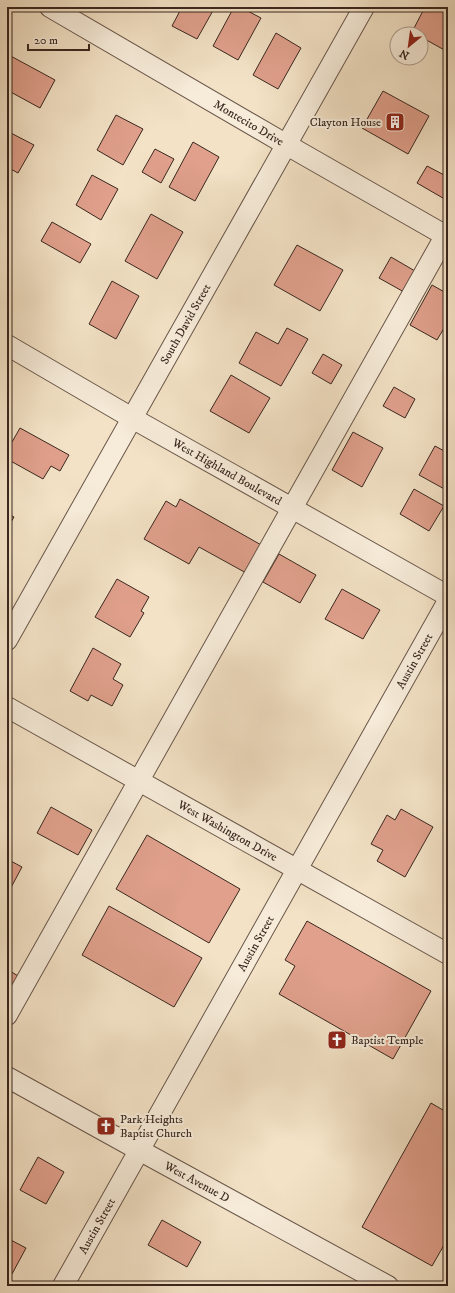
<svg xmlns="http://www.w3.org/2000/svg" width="455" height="1293" font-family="'IM FELL DW Pica',serif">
	<rect width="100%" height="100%" fill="#f3e2c6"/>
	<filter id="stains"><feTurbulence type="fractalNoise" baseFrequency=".005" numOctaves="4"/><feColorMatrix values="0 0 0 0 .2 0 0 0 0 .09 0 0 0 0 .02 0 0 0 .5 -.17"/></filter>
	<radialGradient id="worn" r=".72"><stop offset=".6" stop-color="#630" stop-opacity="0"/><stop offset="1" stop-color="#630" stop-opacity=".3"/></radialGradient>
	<path fill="#e0a08c" stroke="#39271f" d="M182,7H215L197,39L172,26Z
		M234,7H240L261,18L238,60L213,46Z
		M425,7H448V52L421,37V34H416L412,32Z
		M276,33L301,48L278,89L253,75Z
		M7,54L55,80L40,108L7,90Z
		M383,91L429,116L408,154L362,128Z
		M116,115L143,129L123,165L97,150Z
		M7,131L34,145L18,173L7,167Z
		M193,142L219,157L195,201L169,187Z
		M155,149L174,159L161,183L142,172Z
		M427,166L448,177V201L417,183Z
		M92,175L118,189L101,220L76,205Z
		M151,214L183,232L157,279L125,261Z
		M52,222L91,244L80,263L41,241Z
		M297,245L343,270L320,311L274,285Z
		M391,257L415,271L404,292L379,278Z
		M112,281L139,296L116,339L89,324Z
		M432,285L448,294V324L447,323L437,340L410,325Z
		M287,328L308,339L281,386L239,363L256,332L278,344Z
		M323,354L342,365L331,384L312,373Z
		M231,375L270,398L249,433L210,411Z
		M394,387L415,399L405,418L383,406Z
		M20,428L69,455L60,471L51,466L43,479L7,459V439L12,442Z
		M353,432L383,448L362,487L332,470Z
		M435,446L448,453V491L419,475Z
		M414,489L444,506L429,531L400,514Z
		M180,499L263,546L248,574L199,547L189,564L144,539L166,501L176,507Z
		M7,513L14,517L7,529Z
		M279,554L316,575L300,603L263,582Z
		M117,579L149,597L141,611L144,613L130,637L95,617Z
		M342,589L380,610L363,639L325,619Z
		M93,648L121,664L113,679L123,685L112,706L91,695L88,701L70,691Z
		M51,807L92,830L78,855L37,833Z
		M401,809L433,827L405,877L377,861L383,850L371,844L387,815L395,820Z
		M147,835L240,889L209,943L116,889Z
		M7,859L22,867L7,895Z
		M109,906L202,958L174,1007L82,955Z
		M307,921L431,991L393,1059L279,994L295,966L285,960Z
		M7,969L18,976L7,996Z
		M431,1103L448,1113V1238L432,1266L362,1227Z
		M38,1157L64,1172L46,1204L20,1190Z
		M162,1220L201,1242L187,1267L148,1245Z
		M7,1238L26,1248L12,1274L7,1271Z"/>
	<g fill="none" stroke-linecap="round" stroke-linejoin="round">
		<defs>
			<g id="minor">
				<path id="s1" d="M50,7L287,145L448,237"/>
				<path id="s2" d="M7,345L132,418L448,596"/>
				<path id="s3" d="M7,640L364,7"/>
				<path id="s4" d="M7,707L448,954"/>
				<path d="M7,1015L448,231"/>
				<path id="s5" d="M7,1077L139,1150L388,1286"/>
				<path id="s6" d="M63,1286L448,601"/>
			</g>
		</defs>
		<use href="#minor" stroke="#685649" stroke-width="22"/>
		<use href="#minor" stroke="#f7ecda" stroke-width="20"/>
	</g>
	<defs>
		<symbol id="building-square" viewBox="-11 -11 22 22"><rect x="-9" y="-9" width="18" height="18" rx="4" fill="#8f2418" stroke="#f7ecda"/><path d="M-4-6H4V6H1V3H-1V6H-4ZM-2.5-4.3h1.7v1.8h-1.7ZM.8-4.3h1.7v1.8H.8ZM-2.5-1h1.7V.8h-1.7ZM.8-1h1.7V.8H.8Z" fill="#fff"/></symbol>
		<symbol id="church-square" viewBox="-11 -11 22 22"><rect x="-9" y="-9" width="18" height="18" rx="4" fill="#8f2418" stroke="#f7ecda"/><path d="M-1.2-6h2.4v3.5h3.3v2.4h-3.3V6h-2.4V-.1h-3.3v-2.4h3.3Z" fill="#fff"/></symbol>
	</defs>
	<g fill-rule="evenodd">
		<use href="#building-square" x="384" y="111" width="22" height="22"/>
		<use href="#church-square" x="326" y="1029" width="22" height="22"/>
		<use href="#church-square" x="95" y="1115" width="22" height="22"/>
	</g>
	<g text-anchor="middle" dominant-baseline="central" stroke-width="4" stroke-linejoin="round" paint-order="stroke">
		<g font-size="12" fill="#39271f" stroke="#f7ecda" text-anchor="start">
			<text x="381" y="122" text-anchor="end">Clayton House</text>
			<text x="351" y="1040">Baptist Temple</text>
			<text x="120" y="1119">Park Heights<tspan x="120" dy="14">Baptist Church</tspan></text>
		</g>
		<g font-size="12" fill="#39271f" stroke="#f7ecda">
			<text stroke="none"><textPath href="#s1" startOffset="230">Montecito Drive</textPath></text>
			<text stroke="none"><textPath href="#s3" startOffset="363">South David Street</textPath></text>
			<text stroke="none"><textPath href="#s2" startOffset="254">West Highland Boulevard</textPath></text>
			<text stroke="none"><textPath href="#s6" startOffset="717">Austin Street</textPath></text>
			<text stroke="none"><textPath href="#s4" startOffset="253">West Washington Drive</textPath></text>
			<text stroke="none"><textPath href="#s6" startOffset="393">Austin Street</textPath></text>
			<text stroke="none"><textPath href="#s5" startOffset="217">West Avenue D</textPath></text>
			<text stroke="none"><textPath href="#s6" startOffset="69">Austin Street</textPath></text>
		</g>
	</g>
	<rect width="455" height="1293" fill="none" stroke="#f3e2c6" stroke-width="24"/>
	<rect x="8" y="8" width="439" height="1277" fill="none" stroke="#39271f" stroke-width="2"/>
	<rect x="12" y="12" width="431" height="1269" fill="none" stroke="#39271f"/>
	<g transform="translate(409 46) rotate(209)"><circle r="19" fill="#f7ecda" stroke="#ab9d8f"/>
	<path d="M0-3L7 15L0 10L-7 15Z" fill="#8f2418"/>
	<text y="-6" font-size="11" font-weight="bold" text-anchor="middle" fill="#39271f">N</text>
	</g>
	<path d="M28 44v6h61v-6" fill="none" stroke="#39271f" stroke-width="2"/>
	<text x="34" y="44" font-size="12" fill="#39271f" stroke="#f7ecda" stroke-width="3" paint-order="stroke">20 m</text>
	<rect width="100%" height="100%" filter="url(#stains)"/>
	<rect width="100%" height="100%" fill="url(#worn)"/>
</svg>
